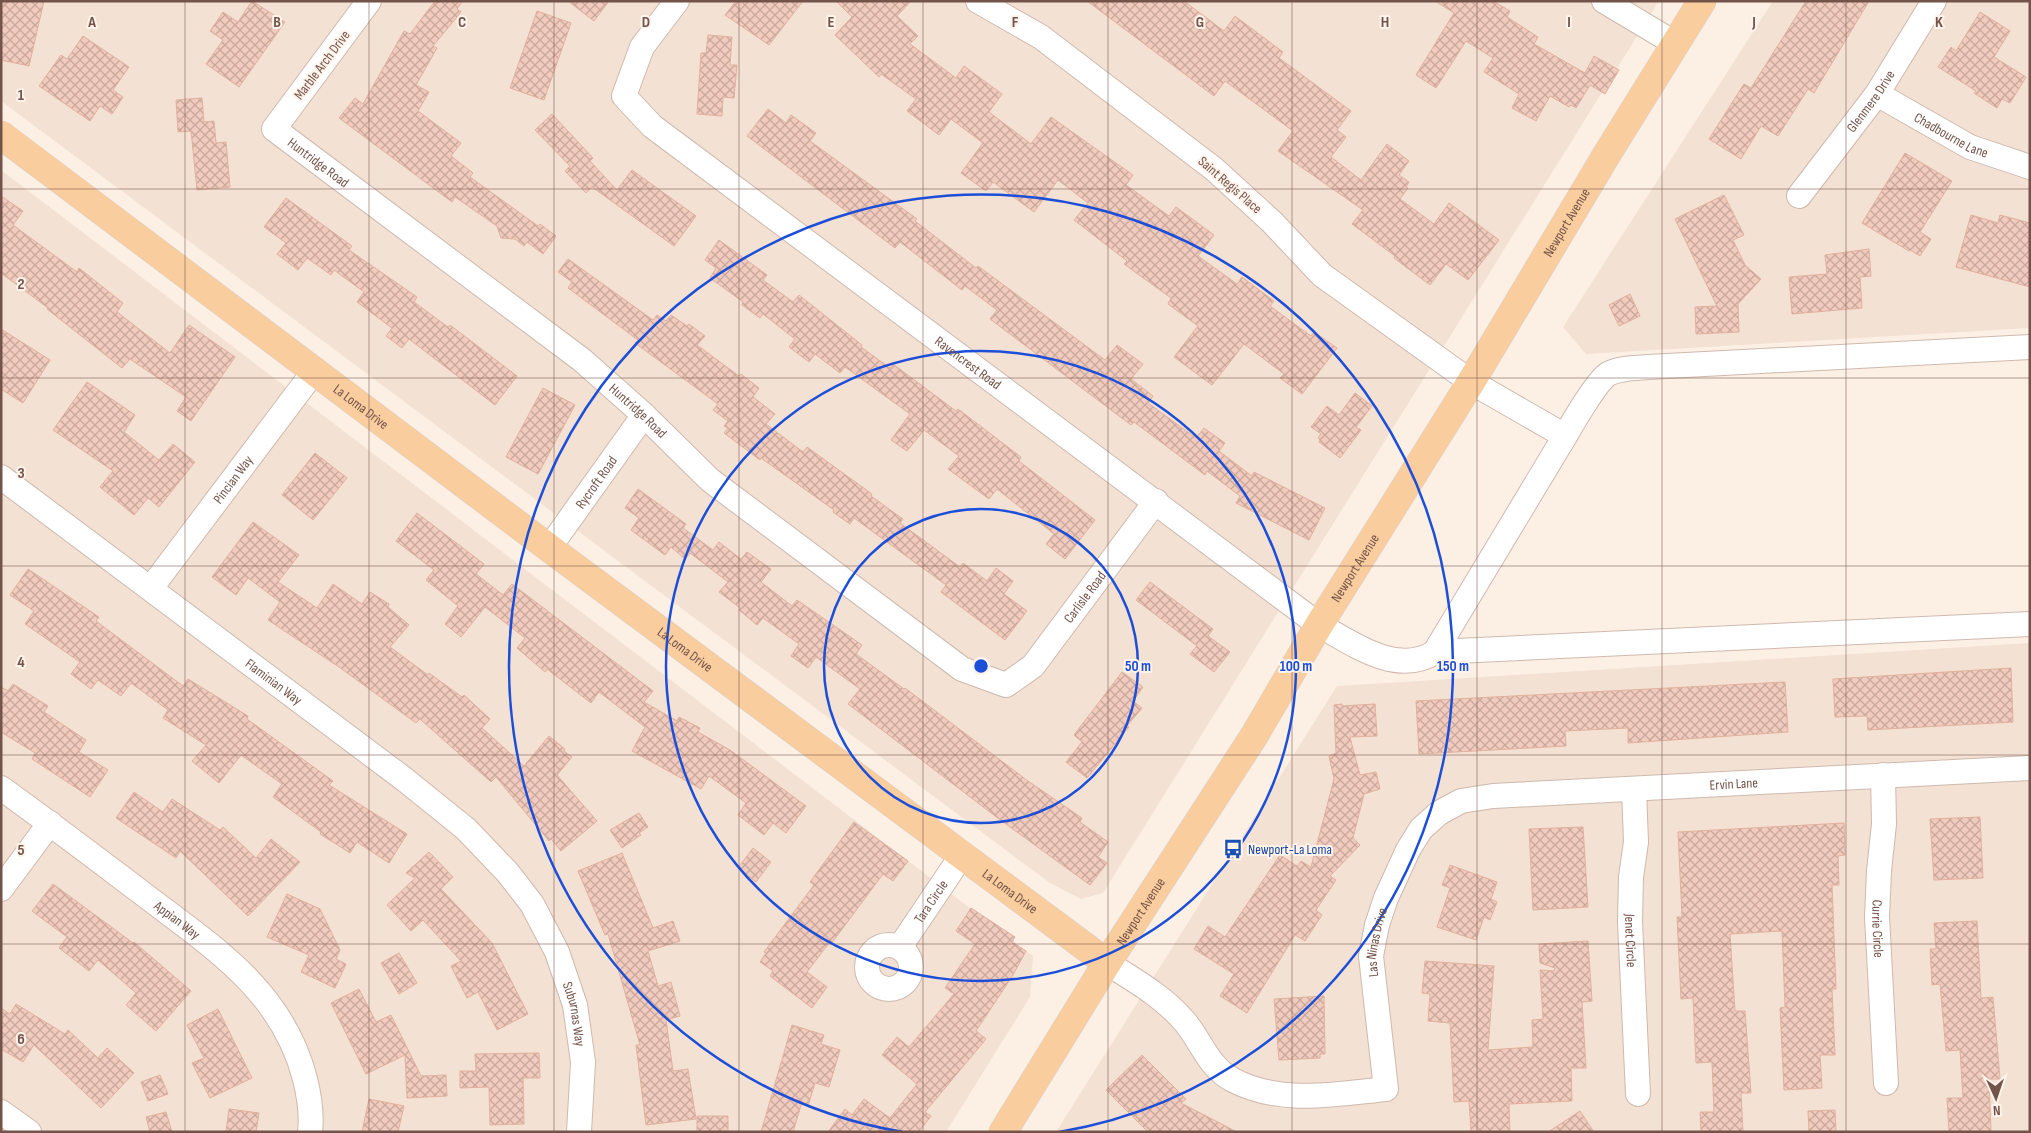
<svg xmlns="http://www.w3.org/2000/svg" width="2031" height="1133" font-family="'Sofia Sans Condensed',sans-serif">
	<defs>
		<pattern id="building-cross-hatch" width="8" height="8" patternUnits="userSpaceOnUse" patternTransform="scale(1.25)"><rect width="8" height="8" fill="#f1cbbd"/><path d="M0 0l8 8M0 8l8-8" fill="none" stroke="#c8a79c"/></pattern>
	</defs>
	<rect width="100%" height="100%" fill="#fcf0e5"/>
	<path fill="#f3e1d3" d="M1,1H1659L1103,893L1081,899L1050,883L1,101Z
		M1773,1H2030V328L1586,354L1563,327Z
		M1,170L1033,956L1030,997L946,1132H1Z
		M2030,643V1132H1056L1337,686Z"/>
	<path fill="url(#building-cross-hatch)" stroke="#e3b09d" d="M4,1H44L29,66L1,60V11Z
		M252,1L285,22L239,87L206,64L223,40L210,31L223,12L238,22Z
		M435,1H463L457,9L461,12L433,46L437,48L416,85L429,92L418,111L461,143L451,156L473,173L470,177L538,226L540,224L556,236L543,254L527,242L524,246L515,239L501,238L497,226L455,197L452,202L339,118L355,98L363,104L404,31L410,34Z
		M568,1H609L594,21Z
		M736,1H803L769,45L725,15Z
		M836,1H911L897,16L918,36L910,44L956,78L964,66L1002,94L989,112L1031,144L1051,117L1133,175L1126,185L1169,216L1176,207L1214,235L1198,256L1237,284L1242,277L1274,301L1270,306L1311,336L1314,332L1337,348L1302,394L1280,378L1284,374L1244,344L1212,385L1174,357L1198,326L1168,304L1171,298L1124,264L1127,261L1074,220L1088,203L1058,180L1034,212L993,182L986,191L961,173L983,143L951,119L939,135L907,111L916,99L881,74L879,77L835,35L852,17Z
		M1087,1H1184L1224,31L1235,16L1283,52L1279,58L1351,111L1337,130L1346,137L1331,157L1361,180L1387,144L1409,161L1399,175L1409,182L1406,187L1408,188L1400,199L1434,224L1449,203L1499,240L1468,280L1446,264L1430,285L1394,258L1395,256L1352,224L1363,210L1278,151L1293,131L1225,81L1214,96Z
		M1435,1H1493L1510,11L1507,17L1538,37L1534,44L1585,73L1594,56L1619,70L1605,94L1590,85L1576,108L1571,105L1569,107L1550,96L1536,121L1512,108L1519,94L1484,72L1493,58L1466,41L1436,88L1416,75L1454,13Z
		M1806,1H1869L1814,93L1808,89L1778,136L1761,126L1741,159L1709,139L1744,84L1751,88Z
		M537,11L571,23L544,100L510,88Z
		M1980,12L2010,31L1994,57L2026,77L2010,103L2002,99L1997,108L1974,93L1976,91L1938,67L1951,47L1956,51Z
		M708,35L732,37L730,65H737L734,98L723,97L722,116L697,114L701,53H706Z
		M83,36L129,67L113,90L123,97L112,114L100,106L90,121L39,86L61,55L67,59Z
		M202,98L204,122L214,121L216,143L226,142L230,187L197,190L191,131L178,132L176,100Z
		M768,109L786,123L791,115L816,133L810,141L917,219L915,221L976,268L978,266L1105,360L1117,345L1143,364L1131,379L1153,396L1148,403L1196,438L1204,428L1225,443L1219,451L1252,476L1254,472L1325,508L1309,540L1236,503L1240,496L1207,471L1205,475L1134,422L1131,425L990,319L997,310L965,286L962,290L900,242L895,248L747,136Z
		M552,114L593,158L590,161L617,190L632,170L696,216L674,246L592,187L586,193L565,171L570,166L535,130Z
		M1905,153L1952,181L1920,232L1931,239L1920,256L1910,250L1909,251L1862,223Z
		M1724,195L1744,235L1733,240L1745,265L1761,279L1738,304L1739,332L1696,334L1695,307L1717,306L1675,219Z
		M1,196L23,211L13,225L77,272L79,268L123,303L117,312L170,353L189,325L235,357L191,421L177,411L186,397L130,359L122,368L47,309L48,308L1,273Z
		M286,198L352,246L349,250L417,297L414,302L448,327L450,325L517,376L495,405L409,339L402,348L386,336L392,328L357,302L364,292L334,270L331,275L307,258L298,270L277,254L286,243L264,227Z
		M1971,215L1998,223L2000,215L2030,223V287L1956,267Z
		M719,240L767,275L763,280L793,302L799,295L862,345L861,347L890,368L893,364L956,411L958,409L1021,457L1019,461L1095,520L1065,559L1046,544L1054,534L997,489L989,499L948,469L959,456L924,430L907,451L891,440L910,414L845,367L840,373L815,354L809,362L789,347L795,339L763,314L760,318L742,305L743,302L710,278L716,268L705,260Z
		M1869,249L1871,276L1860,277L1862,308L1792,314L1789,277L1827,274L1825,255Z
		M568,259L653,320L657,315L666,321L671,315L687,326L689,324L705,336L697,345L739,376L741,374L759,388L753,397L775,414L766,424L803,452L807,447L872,494L871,496L903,519L900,523L960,567L963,563L987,581L996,568L1013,581L1004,594L1027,611L1005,640L941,592L946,585L854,518L850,524L833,512L834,510L761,458L760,460L724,433L728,428L724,426L728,421L713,410L718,404L635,343L638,340L568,288L572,282L558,272Z
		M1630,294L1640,316L1619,326L1609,305Z
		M1,329L50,360L23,403L1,389Z
		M87,382L135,415L124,432L159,460L173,444L195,462L159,507L148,498L134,515L100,487L113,471L53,430Z
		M543,388L575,405L538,474L506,457Z
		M1355,393L1372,406L1356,427L1361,430L1340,458L1319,442L1320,440L1318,438L1321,434L1311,427L1327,406L1339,415Z
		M315,453L347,478L313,520L282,495Z
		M638,489L686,524L683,528L713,550L719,542L741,559L747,552L771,569L761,582L792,606L797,600L862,645L856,654L904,689L905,688L1028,781L1082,818L1080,822L1108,842L1098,857L1107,863L1090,885L999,819L848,704L860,689L816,657L808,668L791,656L799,644L763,618L757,625L739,610L740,608L719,592L728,582L690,553L685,559L671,547L665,555L631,530L639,518L625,508Z
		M417,513L484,564L476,574L503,595L512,584L653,691L644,702L677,721L679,717L700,728L698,732L730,750L806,806L786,833L773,823L764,835L738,815L746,803L709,776L701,789L632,751L645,727L599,692L591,703L547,669L545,672L517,648L525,638L485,607L461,637L445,624L458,606L426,580L434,570L396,541Z
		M253,522L299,555L278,582L317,608L333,584L362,604L370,592L389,604L388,607L409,625L390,647L428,675L429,673L462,697L464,695L490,719L482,728L524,766L549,736L565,749L564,751L572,757L557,775L597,821L561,851L551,839L549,841L496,777L491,782L420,719L416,723L339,667L268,620L280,602L248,578L236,595L212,577Z
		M28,569L99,617L96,621L183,686L188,679L248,716L247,719L333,781L329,785L407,834L389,863L357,842L350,853L320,834L321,832L273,797L282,784L241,755L219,783L192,761L206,745L163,718L168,710L131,683L121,696L98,680L91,689L71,674L80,662L25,624L34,611L10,595Z
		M1150,582L1213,629L1208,636L1230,652L1214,672L1190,654L1197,646L1136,600Z
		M2011,668L2013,722L1868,730L1867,716L1835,717L1833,679Z
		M1122,672L1143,687L1133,701L1142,708L1127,726L1129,727L1087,778L1066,762L1082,742L1074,735Z
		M1785,682L1788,732L1628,743V728L1565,731L1566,746L1419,754L1416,701Z
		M13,684L48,706L44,712L86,740L79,752L108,770L90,797L32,759L35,753L1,732V687L8,691Z
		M1342,704V706L1375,704L1377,736L1350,737L1360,775L1376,772L1380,789L1364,794L1353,838L1360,845L1330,876L1336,880L1316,910L1322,915L1305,941L1295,935L1247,1013L1220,996L1234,974L1194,949L1208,926L1225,937L1280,855L1297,866L1301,861L1311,867L1334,779L1329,756L1336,753L1334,705Z
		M134,792L163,812L172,799L220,830L223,827L256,858L271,839L300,862L248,916L180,851L176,858L116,818Z
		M639,813L648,827L639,833L641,835L622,848L610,830Z
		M1980,817L1983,878L1934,880L1930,819Z
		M854,822L908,861L893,881L883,874L831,944L829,943L807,972L827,987L812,1008L770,976L773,971L760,962L766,953L764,952L814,885L810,882Z
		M1844,823L1845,855L1838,856L1839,885H1832L1836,989H1832L1835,1055H1820L1822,1088L1784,1090L1780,1008L1785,1007L1782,931L1730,934L1735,1011H1745L1751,1093H1741L1743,1132H1701L1700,1112H1714L1712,1062L1696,1063L1693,998L1681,999L1677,917H1682L1678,832Z
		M1583,827L1588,907L1533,910L1529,829Z
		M753,848L771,862L756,882L738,868Z
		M429,852L453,877L441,889L492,943L528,1014L497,1030L478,992L467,998L451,966L461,961L423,920L411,931L387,905L415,878L406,873Z
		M622,853L653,928L673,921L680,941L648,951L658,986L671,982L680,1016L666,1020L673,1071L688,1069L696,1119L646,1125L636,1045H640L608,934L605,935L578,871Z
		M1450,865L1497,882L1491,899L1497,902L1490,920L1484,917L1476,940L1437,927L1450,888L1442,885Z
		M53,884L133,943L134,942L191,991L156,1031L126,1005L136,993L98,960L89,971L59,948L67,937L32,911Z
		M287,894L320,909L340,950L336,959L346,964L335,988L301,972L309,955L267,937Z
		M971,908L1015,937L1012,942L1026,951L1013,975L976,1031L986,1039L925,1112L931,1116L919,1132H828L845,1109L852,1115L864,1099L890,1118L917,1084L882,1055L897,1037L909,1047L954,994L945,988L975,944L956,931Z
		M1977,921L1981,998L1993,997L2000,1079H1989L1991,1132H1949L1947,1098H1963L1960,1050L1946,1051L1940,984L1932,985L1930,949H1936L1934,923Z
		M1588,941L1592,1001L1582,1002L1586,1068H1571L1572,1101L1509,1104L1510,1132H1471L1469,1101L1454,1102L1450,1023L1428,1021L1430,994L1422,993L1425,961L1494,966L1488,1050L1533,1047L1532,1020L1543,1019L1540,970L1554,971L1555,968L1540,963L1539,944Z
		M399,953L417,983L399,994L381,963Z
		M359,989L376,1022L391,1015L421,1076L446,1075L447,1096L407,1098L405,1055L366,1074L331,1003Z
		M1324,996L1325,1054H1320V1058L1279,1060L1274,999Z
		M16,1004L65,1034L68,1030L98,1058L107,1048L134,1073L101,1108L34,1045L23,1062L1,1049V1008L10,1014Z
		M218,1009L252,1078L210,1098L192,1063L204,1058L187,1025Z
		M792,1025L824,1035L821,1044L840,1050L829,1087L815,1083L808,1106L802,1102L793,1132H761Z
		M539,1053L540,1078H523L524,1124L490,1125L489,1087L460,1088V1071H476L475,1054Z
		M1142,1055L1186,1099L1181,1103L1237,1132H1148L1106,1090Z
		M160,1075L168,1094L148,1101L141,1082Z
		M369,1099L404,1106L398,1132H362Z
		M229,1109L259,1113L256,1132H226Z
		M1835,1110L1836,1132H1809L1808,1111Z
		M1580,1111L1594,1132H1548Z
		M166,1112L172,1132H150L146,1117Z
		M697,1116H728V1132H697Z"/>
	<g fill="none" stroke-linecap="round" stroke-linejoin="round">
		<defs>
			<g id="minor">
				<path id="s1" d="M369,1L274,129L582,360L644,415L710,480L962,669L1006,685L1033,666L1156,501"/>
				<path id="s2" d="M677,1L642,47L624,96L652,126L1319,625C1352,643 1397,677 1435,652L1565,436L1471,382L1322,275L1272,222L1214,169L1041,37L978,1"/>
				<path d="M1604,1L1676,44"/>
				<path id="s3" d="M1877,94L1970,147L2030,167"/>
				<path id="s4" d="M1799,196L1877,94L1934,1"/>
				<path d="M1565,436C1573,422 1597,381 1608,374C1619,368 1636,368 1648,367L2030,347"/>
				<path id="s5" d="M1,477L404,779L466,829L508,873L532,904L557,952L575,1005L583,1062L579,1132"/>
				<path id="s6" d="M549,548L644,415"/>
				<path id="s7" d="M151,588L315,370"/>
				<path d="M1435,652L2030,624"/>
				<path id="s8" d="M1883,775L1884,824L1879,871L1877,917L1886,1083"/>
				<path id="s9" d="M1,788C47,821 93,856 138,890C208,944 282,988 305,1079C309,1095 312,1115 310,1132"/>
				<path id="s10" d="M1634,789L1636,842L1631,877L1630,922L1638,1094"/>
				<path d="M1,889L50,823"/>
				<circle cx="889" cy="967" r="22"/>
				<path id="s11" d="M900,947L962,855"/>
				<path id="s12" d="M1107,963C1134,980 1164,997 1185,1022C1201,1041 1209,1068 1233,1080C1280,1105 1337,1094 1386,1089L1371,956L1377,925L1386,898L1408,850L1421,829L1439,813L1461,801L1493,796L2030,768"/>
				<path d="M1,1112L29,1132"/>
			</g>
			<g id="major">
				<path id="s13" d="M1,135L549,548L1107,963"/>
				<path id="s14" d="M1003,1132L1107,963L1254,736L1319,625L1471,382L1607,154L1702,1"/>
			</g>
		</defs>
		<use href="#minor" stroke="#cfb9ae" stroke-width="26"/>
		<use href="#major" stroke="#d8cfcc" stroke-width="29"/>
		<use href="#minor" stroke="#fff" stroke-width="24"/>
		<use href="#major" stroke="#f9cd9e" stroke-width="28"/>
	</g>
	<path fill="none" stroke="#74544a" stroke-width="1" stroke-opacity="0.55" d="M185,1V1132M369,1V1132M554,1V1132M739,1V1132M923,1V1132M1108,1V1132M1292,1V1132M1477,1V1132M1662,1V1132M1846,1V1132M1,189H2030M1,378H2030M1,566H2030M1,755H2030M1,944H2030"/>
	<g fill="none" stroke="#1d4ed8" stroke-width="2.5">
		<circle cx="981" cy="666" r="157"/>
		<circle cx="981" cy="666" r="315"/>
		<path d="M903 1132A472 472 0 1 1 1059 1132"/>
	</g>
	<defs>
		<symbol id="bus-bare" viewBox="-9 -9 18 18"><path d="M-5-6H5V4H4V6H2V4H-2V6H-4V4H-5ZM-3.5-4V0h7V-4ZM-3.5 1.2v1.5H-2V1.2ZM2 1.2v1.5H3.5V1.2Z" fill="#1a4fb4" stroke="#fff4eb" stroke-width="2.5" paint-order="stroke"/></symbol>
	</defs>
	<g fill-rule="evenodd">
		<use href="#bus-bare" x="1219" y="835" width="28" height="28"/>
	</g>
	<g text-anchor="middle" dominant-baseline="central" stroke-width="4" stroke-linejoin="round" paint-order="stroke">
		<g font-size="14" fill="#74544a" stroke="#fff4eb">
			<text transform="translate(322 65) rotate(-53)">Marble Arch Drive</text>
			<text stroke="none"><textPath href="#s4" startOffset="119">Glenmere Drive</textPath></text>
			<text stroke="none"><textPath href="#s3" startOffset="85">Chadbourne Lane</textPath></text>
			<text stroke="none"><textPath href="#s1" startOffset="215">Huntridge Road</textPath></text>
			<text transform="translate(1230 185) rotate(41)">Saint Regis Place</text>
			<text stroke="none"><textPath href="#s14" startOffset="1070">Newport Avenue</textPath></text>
			<text stroke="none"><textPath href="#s2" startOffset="546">Ravencrest Road</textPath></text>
			<text stroke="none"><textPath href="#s13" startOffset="451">La Loma Drive</textPath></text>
			<text stroke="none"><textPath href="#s1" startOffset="620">Huntridge Road</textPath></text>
			<text stroke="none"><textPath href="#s7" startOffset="136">Pincian Way</textPath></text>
			<text stroke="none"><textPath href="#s6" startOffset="81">Rycroft Road</textPath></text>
			<text stroke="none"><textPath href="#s14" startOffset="665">Newport Avenue</textPath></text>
			<text stroke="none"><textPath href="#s1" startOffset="1201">Carlisle Road</textPath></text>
			<text stroke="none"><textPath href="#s13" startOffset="856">La Loma Drive</textPath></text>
			<text stroke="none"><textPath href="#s5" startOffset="341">Flaminian Way</textPath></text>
			<text stroke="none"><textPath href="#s12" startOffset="924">Ervin Lane</textPath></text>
			<text stroke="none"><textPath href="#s13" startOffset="1261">La Loma Drive</textPath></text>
			<text stroke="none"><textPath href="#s11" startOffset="55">Tara Circle</textPath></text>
			<text stroke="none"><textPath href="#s14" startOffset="260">Newport Avenue</textPath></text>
			<text stroke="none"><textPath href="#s9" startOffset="220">Appian Way</textPath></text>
			<text stroke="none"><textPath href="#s8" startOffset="154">Currie Circle</textPath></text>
			<text stroke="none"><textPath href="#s10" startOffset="152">Jenet Circle</textPath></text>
			<text stroke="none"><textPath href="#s12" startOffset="478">Las Ninas Drive</textPath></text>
			<text stroke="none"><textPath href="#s5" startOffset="802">Suburnas Way</textPath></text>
		</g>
		<g font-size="14" fill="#164399" stroke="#fff4eb" text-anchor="start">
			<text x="1248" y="849">Newport-La Loma</text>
		</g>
	</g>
	<g font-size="16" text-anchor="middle" font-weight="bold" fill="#74544a" stroke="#fff4eb" stroke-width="4" stroke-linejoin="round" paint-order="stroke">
		<text x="92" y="27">A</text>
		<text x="277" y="27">B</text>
		<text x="462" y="27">C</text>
		<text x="646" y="27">D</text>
		<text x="831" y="27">E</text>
		<text x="1015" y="27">F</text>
		<text x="1200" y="27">G</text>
		<text x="1385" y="27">H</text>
		<text x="1569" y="27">I</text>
		<text x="1754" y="27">J</text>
		<text x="1939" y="27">K</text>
		<text x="21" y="100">1</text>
		<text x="21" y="289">2</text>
		<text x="21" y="478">3</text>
		<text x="21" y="667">4</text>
		<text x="21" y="855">5</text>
		<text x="21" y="1044">6</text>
	</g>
	<circle cx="981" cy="666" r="8" fill="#1d4ed8" stroke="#fff4eb" stroke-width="2.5"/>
	<g font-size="15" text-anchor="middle" font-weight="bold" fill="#1d4ed8" stroke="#fff4eb" stroke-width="4" stroke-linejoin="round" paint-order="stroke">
		<text x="1138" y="671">50 m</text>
		<text x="1296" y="671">100 m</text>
		<text x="1453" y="671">150 m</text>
	</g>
	<rect width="2031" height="1133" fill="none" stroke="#74544a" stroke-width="5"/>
	<g transform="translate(1996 1098) rotate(177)" stroke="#fff4eb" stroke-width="4" paint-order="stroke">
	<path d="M0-4L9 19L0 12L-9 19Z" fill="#74544a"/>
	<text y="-8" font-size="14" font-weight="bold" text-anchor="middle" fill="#74544a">N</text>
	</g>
</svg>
